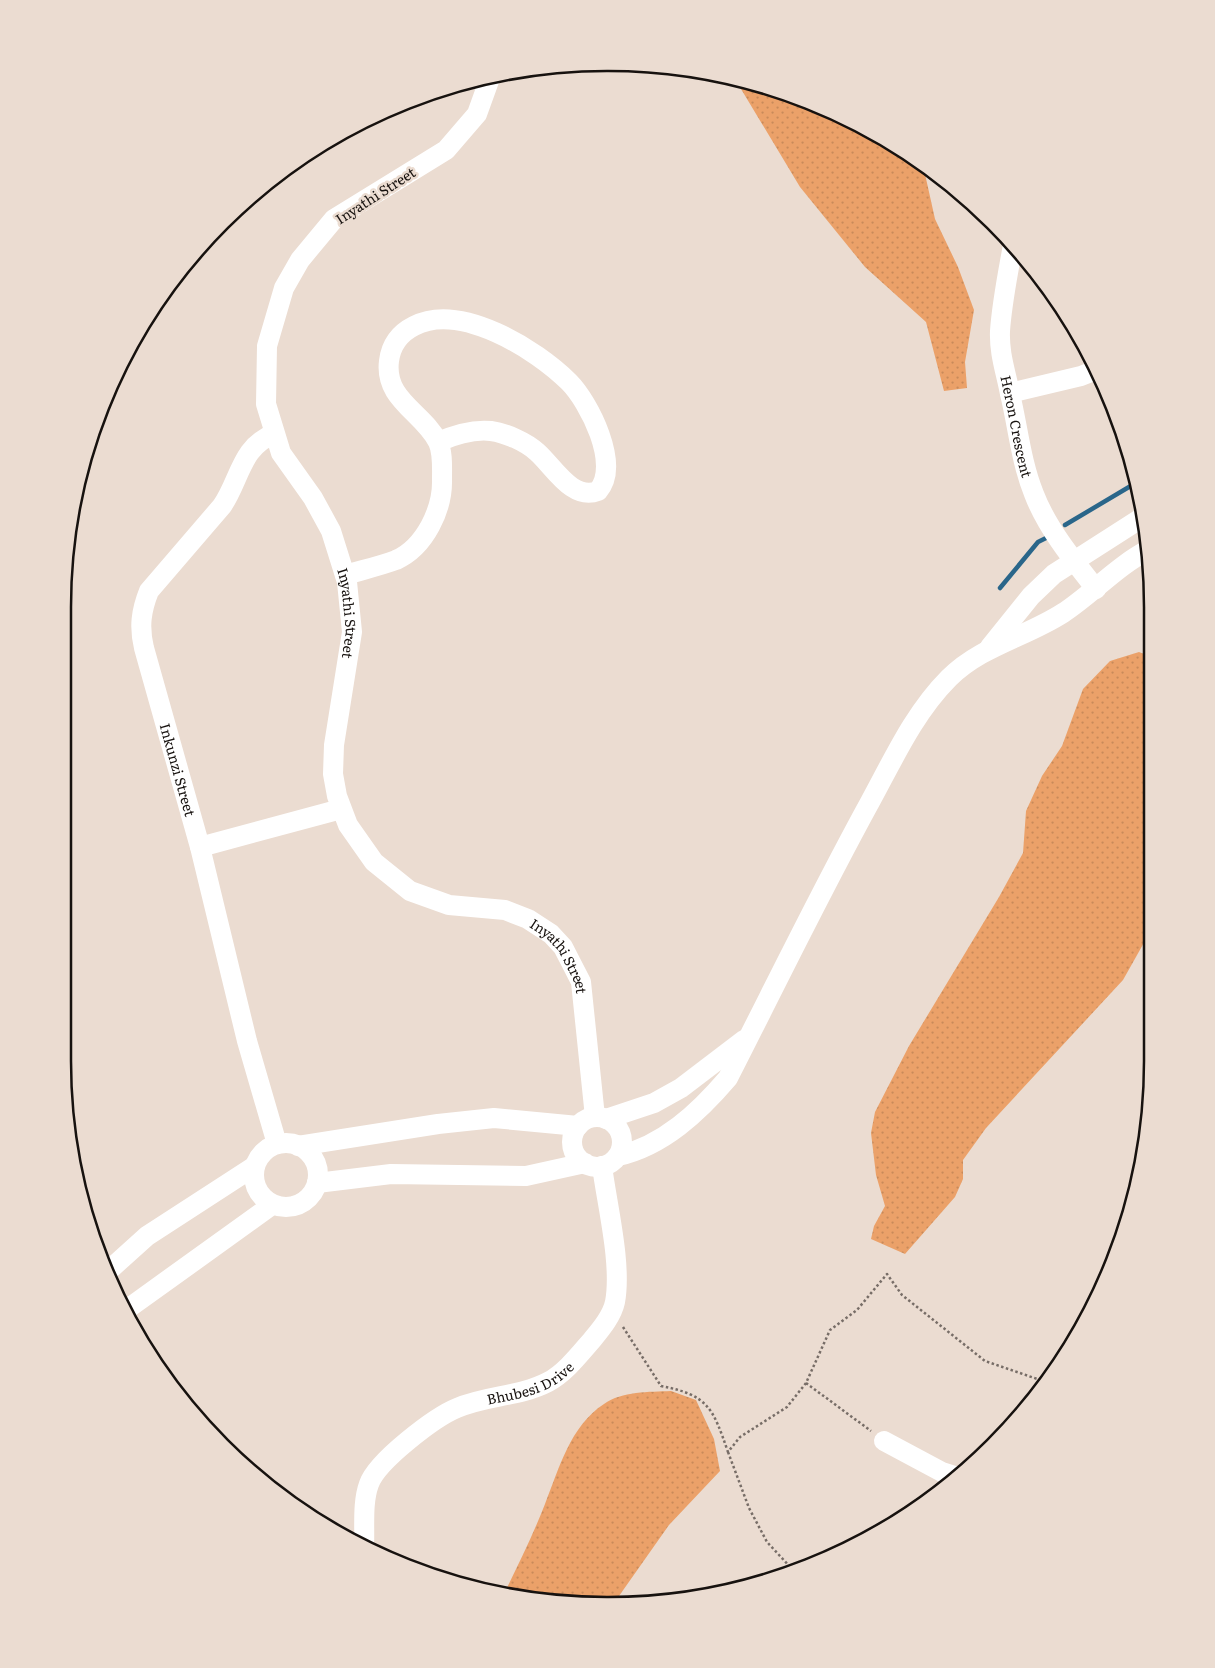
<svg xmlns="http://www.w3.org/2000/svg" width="1215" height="1668" font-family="Literata,serif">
	<defs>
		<pattern id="grass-dots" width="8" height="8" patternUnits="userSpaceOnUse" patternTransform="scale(1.25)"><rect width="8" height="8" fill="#eba169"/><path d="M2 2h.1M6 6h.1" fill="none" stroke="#c98a5a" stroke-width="1.8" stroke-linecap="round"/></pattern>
	</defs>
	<rect width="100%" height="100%" fill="#ebdcd1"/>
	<path fill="url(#grass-dots)" d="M735,79L749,81L849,119L923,165L935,219L958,267L974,310L965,362L967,388L944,391L926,322L865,267L800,187Z
		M1139,652L1149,656L1150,932L1123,980L986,1128L963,1160V1179L955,1197L905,1254L871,1239L874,1226L885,1206L876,1175L871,1133L875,1112L909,1046L999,897L1023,853L1026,811L1042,776L1062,746L1083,689L1110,661Z
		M671,1391L696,1400L714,1439L720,1471L669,1525L619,1596L613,1601H536L504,1594C518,1565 533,1535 545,1504C559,1469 570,1426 604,1404C622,1391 649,1392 671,1391Z"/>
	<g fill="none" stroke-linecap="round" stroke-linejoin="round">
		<path stroke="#2a668a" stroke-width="4.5" d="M1065,525L1134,484
			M1000,588L1038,542L1046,538"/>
		<path stroke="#776d67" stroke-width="2.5" stroke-dasharray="2.5 2.5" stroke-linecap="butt" d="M623,1327L661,1386C709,1395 713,1409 728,1452L740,1437L787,1407L806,1383L830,1330L857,1310L887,1274L902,1295L985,1361L1046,1382
			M806,1383L871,1431
			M728,1452L749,1508L767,1542L793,1570"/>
		<g stroke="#fff" stroke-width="20">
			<path id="s1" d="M490,78L477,114L446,150L334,219L300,260L284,288L267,346L266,404L281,453L313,498L331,531L347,582L352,632L334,745L333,774L337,796L348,825L374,862L410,891L449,905L505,910L528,919L551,934L563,947L581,982L595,1117"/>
			<path id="s2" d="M1013,245C1008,273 1002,302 1000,331C999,354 1006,372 1010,394C1018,427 1021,462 1034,494C1047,528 1073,560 1096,589"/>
			<path d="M1010,393L1081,376L1096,370"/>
			<path id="s3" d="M274,434C241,446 240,480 222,506L149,591C141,611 139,627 144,648L200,847L247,1041L277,1144"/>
			<path d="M345,575C362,570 380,566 396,560C425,547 443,509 442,479C442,468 443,452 438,442C423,412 384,400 389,361C391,345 400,333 414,326C460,302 536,349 569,382C589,402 621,465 598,491C572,501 554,467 537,452C526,442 506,433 491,431C473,429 454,435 438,442"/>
			<path d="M990,647L1031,596L1054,574L1143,517"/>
			<path d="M200,847L341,809"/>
			<circle cx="597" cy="1142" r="25"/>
			<path d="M606,1119L654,1103L681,1088L744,1040"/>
			<circle cx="286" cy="1175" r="32"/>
			<path d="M298,1146L438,1124L494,1118L578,1126"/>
			<path d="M618,1156C663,1146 699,1112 728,1078C775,986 820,893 870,802C893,760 914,713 949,678C981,646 1026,637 1063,613C1092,594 1117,566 1148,550"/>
			<path d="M317,1183L391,1174L526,1176L585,1163"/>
			<path d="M106,1273L147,1236L255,1166"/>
			<path d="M126,1310L272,1205"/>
			<path d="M884,1441L942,1472L958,1477"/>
			<path id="s4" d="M364,1548C365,1527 362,1503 369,1484C377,1461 435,1417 457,1408C487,1395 519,1397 548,1382C565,1373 579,1355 592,1340C601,1329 612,1316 615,1302C622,1264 607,1205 602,1166"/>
		</g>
	</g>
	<g text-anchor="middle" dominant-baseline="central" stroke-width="5" stroke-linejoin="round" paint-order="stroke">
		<g font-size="14" fill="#17120f" stroke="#ebdcd1">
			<text transform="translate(375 195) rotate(-33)">Inyathi Street</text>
			<text stroke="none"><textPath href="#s2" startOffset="184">Heron Crescent</textPath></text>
			<text stroke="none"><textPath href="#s1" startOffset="650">Inyathi Street</textPath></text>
			<text stroke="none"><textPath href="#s3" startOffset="388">Inkunzi Street</textPath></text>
			<text stroke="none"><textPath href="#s1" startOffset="1130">Inyathi Street</textPath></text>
			<text stroke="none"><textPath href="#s4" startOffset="260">Bhubesi Drive</textPath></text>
		</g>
	</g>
	<path d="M0 0H1215V1668H0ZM607 71H608A536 536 0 0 1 1144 607V1061A536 536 0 0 1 608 1597H607A536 536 0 0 1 71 1061V607A536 536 0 0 1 607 71Z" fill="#ebdcd1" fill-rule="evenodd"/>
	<path fill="none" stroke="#17120f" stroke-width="2.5" d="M607 71H608A536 536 0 0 1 1144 607V1061A536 536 0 0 1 608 1597H607A536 536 0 0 1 71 1061V607A536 536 0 0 1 607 71Z"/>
</svg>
